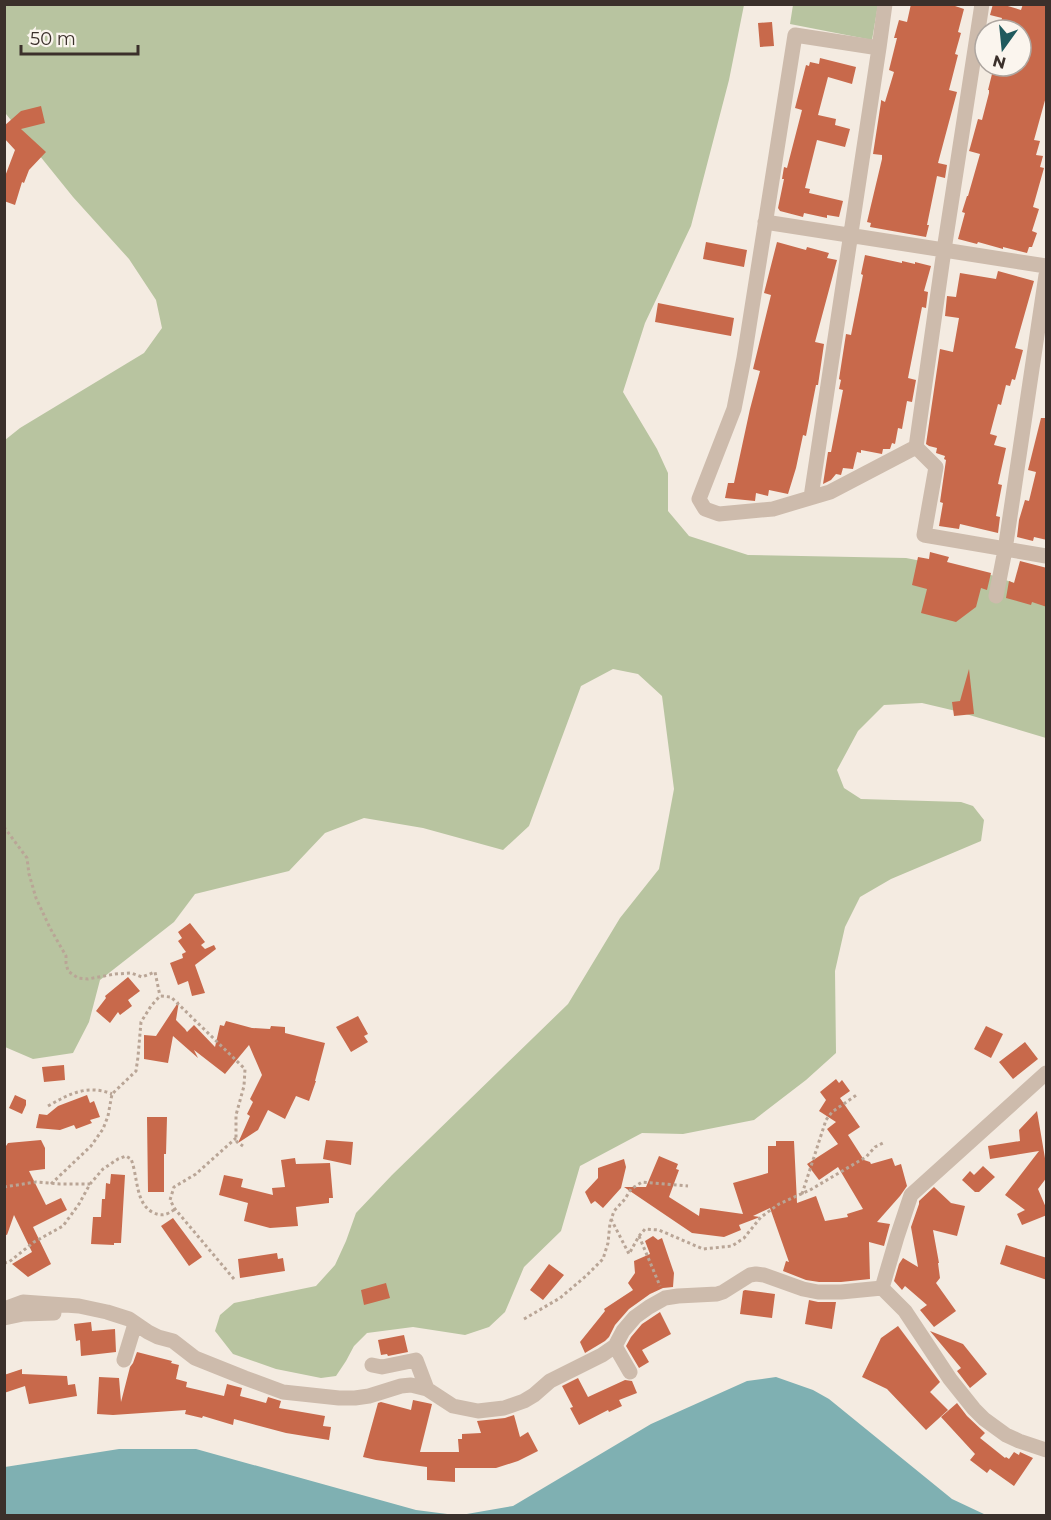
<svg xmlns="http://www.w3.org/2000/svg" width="1051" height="1520" font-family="Montserrat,sans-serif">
	<rect width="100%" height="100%" fill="#f4ebe1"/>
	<path fill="#b8c4a0" d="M4,5H744L729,80L691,226L645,323L623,392L657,449L668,473V511L689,536L748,555L906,558L988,574L1046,594V738L956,711L922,703L884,705L858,731L837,770L844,788L861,799L961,802L973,806L984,820L981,841L891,879L860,897L845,927L835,971L836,1053L806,1080L754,1120L683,1134L642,1133L580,1166L561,1231L524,1267L505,1312L489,1327L465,1335L413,1327L367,1333L354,1346L346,1361L336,1376L321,1378L276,1369L233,1354L215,1331L220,1315L234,1303L316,1286L335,1265L346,1241L356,1213L392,1175L568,1004L620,918L659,869L674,789L662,696L638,674L613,669L581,686L529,826L503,850L423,828L364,818L325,833L289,871L195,894L174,922L100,980L89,1022L73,1053L33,1059L5,1047V440L20,428L144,353L162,328L156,300L129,259L73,197L6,114L4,104Z
		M793,5H878L872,40L790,24Z"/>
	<path fill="#7fb0b2" d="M776,1377L813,1390L829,1399L952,1499L986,1515H461L513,1506L651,1424L747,1381Z
		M119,1449H196L416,1510L455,1515H5V1467Z"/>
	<path fill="#c8694b" d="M911,4H949L964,9L958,32L961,33L955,54L958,55L949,90L957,92L938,163L947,165L945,178L937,176L927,225H929L926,237L870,227L871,223L867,222L882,159V155L873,154L881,102V100L885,102L894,72L889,70L897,38H894L899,20L907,22Z
		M993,4H1001L1021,10L1023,4H1047V93L1034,140L1040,141L1036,155L1043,156L1040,167L1044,168L1033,207L1039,209L1032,231L1037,233L1032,247H1029L1027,253L1003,247V249L978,242L977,244L958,239L965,213L962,212L967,196H968L980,154L969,151L970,148L978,119L982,120L989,93V90H988L994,66H1021V30H999L1002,18L990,15Z
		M772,22L774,46L760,47L758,23Z
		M820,58L856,67L852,84L828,77L818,115L836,119L835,125L850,129L845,147L817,140L805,188L810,189L809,193L843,201L839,217L827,215V218L804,213L803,217L780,211L778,208L784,179H782L784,167L787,168L802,110L795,108L806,65L809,66L810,62L819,64Z
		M41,106L45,123L21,129L46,152L29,170L24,183L22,182L15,205L4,201V179L15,150L4,138V126L21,111Z
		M706,242L747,250L744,267L703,259Z
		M777,242L806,250L807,247L829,253L827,258L837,260L815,342L824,344L818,385H816L806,436L803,435L796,468L788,494L769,490L768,496L756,493L755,501L725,498L728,483H734L750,409L760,371L753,369L771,295L764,293Z
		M865,255L902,263V261L915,264V262L931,266L924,291L928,292L926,308L922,307L908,378L916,380L912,402L907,401L902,429L898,428L895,444L892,443L890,449H883L882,454L861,450V453L857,452L853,469L843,468L841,475L836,474L831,480L823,484L828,452H831L843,390L839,389L841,380L839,379L846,334L851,335L863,275L861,274Z
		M998,271L1034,281L1015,348L1023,350L1015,380L1012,379L1010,386L1006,385L1001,405L998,404L990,434L997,436L994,445L1006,448L998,484L1002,485L996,516L1000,517L998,533L960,524L959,529L939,526L943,503L940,502L946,460L944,459L945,456L936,453L937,448L929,446L926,444L940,349L953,352L959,318L945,316L947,296L956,297L960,273L996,279Z
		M658,303L734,318L731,336L655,322Z
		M1041,418H1047V540L1034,537L1033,541L1017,537L1019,520L1025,500L1029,501L1036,472L1028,470Z
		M930,552L949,557L947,562L991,573L987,590L981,588L976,607L956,622L921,613L927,589L912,585L918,557L929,559Z
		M1020,561L1047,568V607L1032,602L1031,605L1006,598L1009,581L1014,583Z
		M969,669L974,714L954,716L952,702L960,701Z
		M190,923L205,942L201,945L205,949L214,945L216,949L195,965L205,993L192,996L188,981L178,985L170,963L183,958L182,954L186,952L178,941L182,938L178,932Z
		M128,977L140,991L128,1000L132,1006L120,1015L118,1012L110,1023L96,1011L106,998L105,996Z
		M179,1001L176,1020L185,1029L187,1032L194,1025L215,1047L220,1025L224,1026L226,1021L252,1028L270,1029L271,1026L285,1027V1033L325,1043L315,1081H316L309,1101L296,1096L285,1119L268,1110L258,1130L238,1143L250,1116L247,1114L253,1102L250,1099L262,1075L249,1045L225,1074L194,1050L198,1058L173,1036L168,1063L144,1059V1035L156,1036Z
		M358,1016L368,1034L364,1036L368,1042L351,1052L336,1027Z
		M986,1026L1003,1034L991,1058L974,1049Z
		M1025,1042L1038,1059L1013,1079L999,1062Z
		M64,1065L65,1080L44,1082L42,1067Z
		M836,1079L839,1083L842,1080L850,1091L840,1098L860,1127L848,1135L864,1160L870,1162L871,1164L892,1158L895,1166L901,1164L907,1186L900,1196L877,1222L890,1224L884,1246L869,1242L870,1279L841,1282H819L806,1280L783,1271L786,1261L789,1262L770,1208L753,1216L760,1217L739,1225L741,1230L724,1237L692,1233L624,1187H646L659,1156L678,1164L676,1169L679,1170L669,1197L699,1216L700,1208L743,1214L733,1183L768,1173V1146H776V1141H794L797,1203L816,1196L825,1221L848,1217L847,1214L863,1209L838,1167L819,1180L807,1164L838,1144L827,1129L836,1122L819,1111L826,1100L820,1092Z
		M15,1095L26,1100V1105L22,1114L9,1108Z
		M87,1095L90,1103L94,1101L100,1117L90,1120L92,1123L76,1129L74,1125L60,1130L36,1128L39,1114L47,1115L58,1106Z
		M1037,1111L1047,1170V1177L1038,1189L1047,1210V1215L1022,1225L1017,1214L1025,1210L1005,1195L1039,1151L990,1159L988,1146L1020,1141L1019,1130Z
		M147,1117H167L166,1154H164V1192H148Z
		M41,1140L45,1148V1169L29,1171L46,1205L61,1198L67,1210L33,1227L51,1264L28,1277L12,1264L32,1252L14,1215L7,1235L4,1234V1149L8,1143Z
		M326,1140L353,1142L351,1165L323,1159Z
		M295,1158L296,1164L330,1163L333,1198H329V1203L296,1207L298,1226L270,1228L244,1221L248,1203L219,1195L224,1175L243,1179L241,1187L273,1195L272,1188L285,1187L281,1160Z
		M624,1159L626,1167L621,1188L603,1208L595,1201L591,1204L585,1192L598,1178V1168Z
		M983,1166L995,1177L979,1192H975L962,1180L970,1171L974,1175Z
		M111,1174L125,1175L121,1243H114V1245L91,1244L93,1217H101L102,1199H105L106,1183L110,1184Z
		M934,1187L951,1203L965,1206L957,1236L933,1230L939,1263H938L940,1278L936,1283L956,1311L934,1327L920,1310L927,1305L905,1286L902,1290L894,1281L899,1264L903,1258L918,1267L911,1227L919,1204V1201Z
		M173,1218L202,1257L189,1266L161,1226Z
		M653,1236L658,1240L662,1238L674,1273L673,1287L663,1288L650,1294L629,1309L615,1325L609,1337L605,1341L585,1353L580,1342L605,1311L604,1309L633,1290L628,1283L635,1273L634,1261L650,1254L645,1241Z
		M1006,1245L1047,1258V1280L1000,1264Z
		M277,1253L278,1259L283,1258L285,1271L240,1278L238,1259Z
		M549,1264L564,1275L543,1300L530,1290Z
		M386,1283L390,1298L364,1305L361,1290Z
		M745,1290L775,1294L772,1318L740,1314L743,1291Z
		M809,1300L818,1302H836L832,1329L805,1324Z
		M660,1312L671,1334L642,1350L649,1362L639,1368L626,1346L631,1337L642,1324Z
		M91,1322L92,1331L115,1329L116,1352L81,1356L80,1340L76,1341L74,1324Z
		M898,1326L940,1382L930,1392L948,1410L926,1430L887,1389L862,1377L881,1338Z
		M930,1331L963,1344L987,1374L970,1388L957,1371L961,1368Z
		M404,1335L408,1352L388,1356L387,1354L381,1355L378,1340Z
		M137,1352L172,1361L171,1363L179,1365L176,1379L187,1382L186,1387L224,1396L227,1384L242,1388L240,1396L266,1403L268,1397L281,1401L279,1408L325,1416L323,1426L331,1427L329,1440L286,1433L234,1419L233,1425L203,1416L202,1418L185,1414L186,1410L113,1415L97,1414L99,1377L119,1378L121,1402L130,1367L133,1363Z
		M22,1369V1374L67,1376L68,1385L75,1384L77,1396L29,1404L25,1386L4,1393V1375Z
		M578,1378L588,1397L625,1380L632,1381L637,1393L619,1400L622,1406L609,1412L608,1410L579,1425L570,1408L573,1407L562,1386Z
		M413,1400L432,1404L420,1452H459L458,1439H462V1434L481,1433L477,1421L505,1418L514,1415L520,1437L528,1432L538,1451L518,1461L496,1468H455V1482L427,1480V1467L376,1460L363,1457L378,1403L381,1402L411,1410Z
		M957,1403L967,1416L985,1433L980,1438L1005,1458L1006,1457L1009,1459L1014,1452L1019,1455L1020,1452L1033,1458L1014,1486L990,1469L987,1473L970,1460L975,1454L941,1417Z"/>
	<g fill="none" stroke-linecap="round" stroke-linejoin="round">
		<path stroke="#b9a596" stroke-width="3" stroke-dasharray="3 3" stroke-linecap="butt" d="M4,827L27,858L29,874L36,898L50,928L66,956V963L68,971L78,978L88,979L115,974L131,973L142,977L155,972L160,996
			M48,1106C69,1094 87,1084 112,1094
			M51,1184L91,1146L103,1129L108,1116L112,1094L136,1071L138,1057L141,1022L151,1006L160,996L171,997L245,1069L244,1086L236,1115V1138L237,1142L243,1146
			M4,1187L36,1182L60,1184H90
			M802,1194L826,1120L832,1112L858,1094
			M611,1219L629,1254L639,1236L645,1229L659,1230L703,1249L732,1246L744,1238L761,1217L779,1204L810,1190L866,1157L875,1147L885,1142
			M639,1236L660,1286
			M4,1263L9,1262L34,1242L63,1226L79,1204L90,1184L103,1169L118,1159L126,1156L131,1159C138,1176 135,1202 152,1212C161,1217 167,1215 175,1209
			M234,1279L175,1209L170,1200L174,1187L196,1174L236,1138
			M524,1319L560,1298L586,1276L603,1259L608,1243L610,1223L614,1211L625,1199L631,1189L642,1182L688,1186"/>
		<path stroke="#cdbbac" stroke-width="15" d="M885,4L879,48L795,35L744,358L734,409L699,499L705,509L719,514L773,509L830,492L916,447
			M765,222L1046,266
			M916,447L944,250L982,4
			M916,447L936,467L924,535L1046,556
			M811,497L879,48
			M996,596L1005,550L1046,275
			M882,1288L897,1237L911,1195L1046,1073
			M4,1309L23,1302L79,1306L107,1312L129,1319L148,1332L158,1337L173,1341L195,1358L245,1378L283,1392L339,1398H355L369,1396L401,1386L411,1385L427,1389L453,1406L478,1411L504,1408L524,1401L534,1395L550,1381L602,1355L615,1346L623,1331L635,1317L649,1307L665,1298L678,1296L717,1294L723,1292L750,1275L756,1274L764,1275L803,1289L818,1292H841L882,1288L905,1311L950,1379L974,1409L984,1419L1006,1435L1019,1441L1046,1450
			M4,1318L23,1314L54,1313
			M615,1346L630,1372
			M124,1360L135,1324
			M372,1365L382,1367L416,1360L427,1389"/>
	</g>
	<rect width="1051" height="1520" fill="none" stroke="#3b302b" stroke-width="12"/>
	<g transform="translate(1003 48) rotate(195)"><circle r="28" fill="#fbf5ee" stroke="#aea6a0" stroke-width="1.5"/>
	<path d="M0-4.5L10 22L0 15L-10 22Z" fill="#1f5a5e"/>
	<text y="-9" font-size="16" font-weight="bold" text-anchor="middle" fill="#3b302b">N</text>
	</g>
	<path d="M21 45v9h117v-9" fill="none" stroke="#3b302b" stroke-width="3"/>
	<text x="30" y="45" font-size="18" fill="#3b302b" stroke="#fbf5ee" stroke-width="4.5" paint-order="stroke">50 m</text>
</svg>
